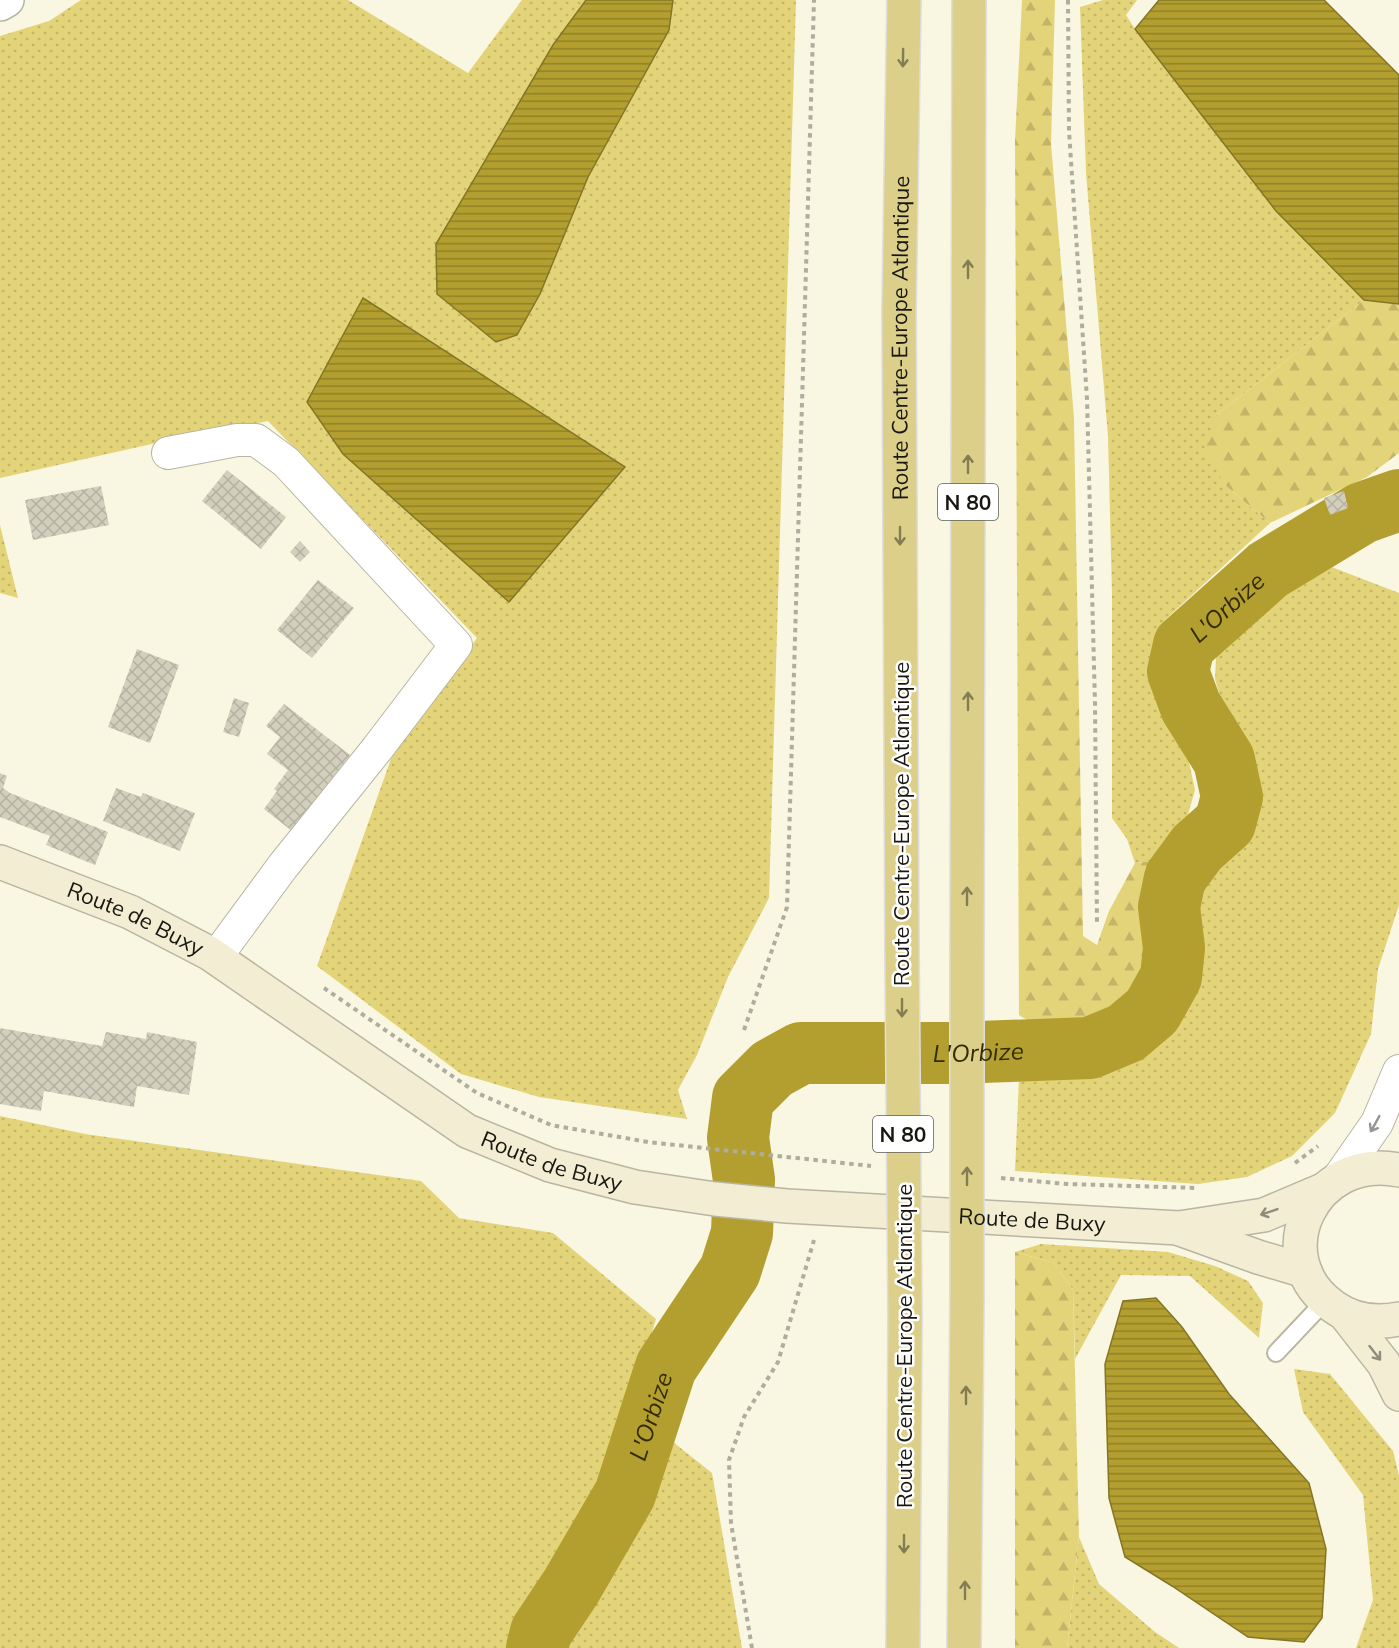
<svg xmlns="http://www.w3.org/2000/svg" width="1399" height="1648" font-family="Mulish,sans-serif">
	<defs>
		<pattern id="grass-dots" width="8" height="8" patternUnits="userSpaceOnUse" patternTransform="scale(1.5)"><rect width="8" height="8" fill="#e4d479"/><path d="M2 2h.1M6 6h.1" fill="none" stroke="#c3b568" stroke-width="1.8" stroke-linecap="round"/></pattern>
		<pattern id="forest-firs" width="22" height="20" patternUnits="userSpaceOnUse" patternTransform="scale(1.5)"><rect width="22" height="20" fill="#e4d479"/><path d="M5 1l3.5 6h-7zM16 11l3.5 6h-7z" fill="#c3b568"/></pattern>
		<pattern id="water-rules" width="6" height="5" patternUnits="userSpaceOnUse" patternTransform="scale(1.5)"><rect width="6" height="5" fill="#b39f2f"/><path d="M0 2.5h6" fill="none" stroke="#918127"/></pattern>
		<pattern id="building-cross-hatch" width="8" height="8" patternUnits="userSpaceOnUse" patternTransform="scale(1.5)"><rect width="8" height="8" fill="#d2cfbc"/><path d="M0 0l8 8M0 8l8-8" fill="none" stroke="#b4b1a1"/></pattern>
	</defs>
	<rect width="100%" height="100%" fill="#f9f6e2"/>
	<path fill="url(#grass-dots)" d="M81,0H348L468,73L522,0H796L769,898L728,977L697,1055L678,1090L687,1119L539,1097L461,1074L317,966L396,745L477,638L268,421L165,441L0,478V36L49,21Z
		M1103,0H1137L1126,15L1135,29L1276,211L1364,300L1215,416L1226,486L1270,523L1165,620L1155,660L1162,695L1183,734L1195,790L1185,825L1168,859L1135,863L1127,839L1112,818V594L1108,436L1086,173L1080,7Z
		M0,525L18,598L0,593Z
		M1329,566L1399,593V905L1378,969L1371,1034L1335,1113L1292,1156L1247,1177L1198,1184L1015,1171L1019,1079L1137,1056L1170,1027L1182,1004L1187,958V912L1200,881L1243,835L1250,793L1244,754L1227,721L1215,679L1217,640L1253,606L1284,587Z
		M0,1116L85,1134L421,1181L459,1218L553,1233L656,1319L613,1458L554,1581L517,1627L512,1648H0Z
		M1041,1244L1168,1252L1215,1266L1248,1281L1263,1303L1259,1338L1190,1276L1121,1275L1075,1359L1073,1290L1054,1263L1015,1252Z
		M1294,1369L1330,1374L1393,1451L1399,1475V1648H1356L1373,1600L1363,1495L1303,1412Z
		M673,1442L712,1473L742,1648H559L602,1559L640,1502Z
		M1079,1537L1099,1584L1155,1632L1179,1648H1067Z"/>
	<path fill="url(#forest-firs)" d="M1022,0H1055L1051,144L1074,418L1083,936L1097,945L1109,911L1135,863L1168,859L1155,891L1153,963L1150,986L1128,1013L1095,1030L1047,1033L1019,1015L1015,141Z
		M1364,300L1399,304V453L1367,477L1270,523L1226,486L1205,451L1215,416Z
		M1015,1252L1054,1263L1073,1290L1079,1537L1067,1648H1015Z"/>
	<path fill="url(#water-rules)" stroke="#847626" stroke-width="1.5" d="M586,0H673L669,30L588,177L540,294L517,335L496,342L437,294L436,244L553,45Z
		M1159,0H1324L1399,75V304L1364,300L1276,211L1135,29Z
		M363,298L625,467L509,602L343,454L307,402Z
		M1156,1298L1182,1327L1229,1394L1309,1483L1326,1549L1322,1618L1304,1642L1248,1637L1172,1586L1125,1557L1109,1498L1105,1364L1123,1301Z"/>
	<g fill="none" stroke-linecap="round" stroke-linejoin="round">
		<path stroke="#b39f2f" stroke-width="62" id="s1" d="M537,1648L541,1632L571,1587L625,1494L666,1367L730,1271L742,1233L744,1180L738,1138L743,1098L772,1069L801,1053H953L1090,1048L1126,1033L1152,1011L1171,977L1174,948L1169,907L1175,878L1197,848L1225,823L1232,797L1224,760L1191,707L1178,672L1184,645L1268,570L1362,513L1399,500"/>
	</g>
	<path fill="url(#building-cross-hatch)" d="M227,470L286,517L261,549L202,501Z
		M101,486L109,525L33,540L25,500Z
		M1344,491L1348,508L1330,515L1324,498Z
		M300,541L310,552L300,562L290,552Z
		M318,580L354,608L312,658L277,630Z
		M137,649L179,665L150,743L108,727Z
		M234,698L249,703L239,737L223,732Z
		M284,704L350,755L292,831L264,809L277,791L274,789L288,770L267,754L280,737L266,726Z
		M0,773L7,776L3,788L10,793L108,832L95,865L46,845L50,836L0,817Z
		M116,788L141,797L143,793L195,813L180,851L103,821Z
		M0,1028L102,1046L106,1032L146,1039L147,1032L197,1042L189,1095L137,1086L134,1107L44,1091L41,1111L0,1104Z"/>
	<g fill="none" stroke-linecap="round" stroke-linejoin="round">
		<defs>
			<path id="service" d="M1276,1353L1325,1301"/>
			<path id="minor" d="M168,453L237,440H256L286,462L456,645L377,749L283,866L216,957
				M1340,1176L1377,1123L1399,1071"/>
			<path id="tertiary" d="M0,4L7,0"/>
			<g id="secondary">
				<path id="s2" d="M0,862L130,912L209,953L467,1131L550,1165L635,1187L715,1199L787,1206L1179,1228L1264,1215L1323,1190"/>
				<path d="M1399,1170C1313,1152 1263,1258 1334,1307C1354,1321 1375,1324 1399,1319"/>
				<path d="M1180,1229L1258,1257L1305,1271"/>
				<path d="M1345,1314L1384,1364L1399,1394"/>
			</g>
			<g id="trunk">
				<path id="s3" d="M902,950L899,310L904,0"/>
				<path d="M967,955L969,0"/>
				<path d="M903,1648L905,1318"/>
				<path d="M964,1648L967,1297"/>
			</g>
		</defs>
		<use href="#service" stroke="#b8b5a2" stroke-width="20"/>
		<use href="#minor" stroke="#b8b5a2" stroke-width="34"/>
		<use href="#tertiary" stroke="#b8b5a2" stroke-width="36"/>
		<use href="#secondary" stroke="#b8b5a2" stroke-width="36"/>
		<use href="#trunk" stroke="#dfdede" stroke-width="36"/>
		<path stroke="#afad9d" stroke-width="4" stroke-dasharray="4.5 4.5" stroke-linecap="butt" d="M1068,0L1069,131L1087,399L1095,704L1097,925
			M324,988L477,1093L551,1125L648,1142L871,1166
			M744,1030L787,907L814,0
			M1295,1163L1318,1146
			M1001,1178L1067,1184L1198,1188
			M752,1648L731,1523L729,1460L744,1417L778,1362L814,1240"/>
		<use href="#service" stroke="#fff" stroke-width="16"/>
		<use href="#minor" stroke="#fff" stroke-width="32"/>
		<use href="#tertiary" stroke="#fff" stroke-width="33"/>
		<use href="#secondary" stroke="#f2edd3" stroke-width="33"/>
		<use href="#trunk" stroke="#dccf8a" stroke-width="33"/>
		<defs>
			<path id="trunk-bridge" d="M902,950L905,1318
				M967,1297V955"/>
		</defs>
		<use href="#trunk-bridge" stroke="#dfdede" stroke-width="36" stroke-linecap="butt"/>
		<use href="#trunk-bridge" stroke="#dccf8a" stroke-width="33"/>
	</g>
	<defs><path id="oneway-shaft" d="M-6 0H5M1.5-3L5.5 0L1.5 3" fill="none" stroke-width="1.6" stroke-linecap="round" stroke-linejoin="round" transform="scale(1.5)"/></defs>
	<g stroke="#847c53">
		<use href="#oneway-shaft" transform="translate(903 58) rotate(91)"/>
		<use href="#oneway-shaft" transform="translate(968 269) rotate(-90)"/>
		<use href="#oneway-shaft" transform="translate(968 464) rotate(-90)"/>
		<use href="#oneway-shaft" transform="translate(900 536) rotate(90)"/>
		<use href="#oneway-shaft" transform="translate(968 701) rotate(-90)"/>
		<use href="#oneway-shaft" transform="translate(967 896) rotate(-90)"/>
		<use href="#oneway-shaft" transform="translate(902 1008) rotate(90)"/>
		<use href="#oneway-shaft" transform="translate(967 1176) rotate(-90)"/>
		<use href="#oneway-shaft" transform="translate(966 1395) rotate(-90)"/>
		<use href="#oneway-shaft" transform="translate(904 1544) rotate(90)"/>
		<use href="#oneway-shaft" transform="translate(965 1590) rotate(-90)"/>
	</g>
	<use stroke="#979693" href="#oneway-shaft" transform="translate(1375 1124) rotate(119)"/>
	<g stroke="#908c7b">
		<use href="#oneway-shaft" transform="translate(1269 1212) rotate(161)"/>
		<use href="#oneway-shaft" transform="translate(1375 1353) rotate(52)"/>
	</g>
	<g text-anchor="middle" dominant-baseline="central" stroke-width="5" stroke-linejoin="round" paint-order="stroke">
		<g fill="#fff" stroke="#5d5c58" stroke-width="1.5">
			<rect x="938" y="484" width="60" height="36" rx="4.5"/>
			<rect x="873" y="1116" width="60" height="36" rx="4.5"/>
		</g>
		<g font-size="21" font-weight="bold" fill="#181610">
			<text x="968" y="502">N 80</text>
			<text x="903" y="1134">N 80</text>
		</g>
		<g font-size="22" fill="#181610" stroke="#fff">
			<text stroke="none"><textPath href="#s3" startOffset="612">Route Centre-Europe Atlantique</textPath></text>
			<text transform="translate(901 824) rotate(-90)">Route Centre-Europe Atlantique</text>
			<text stroke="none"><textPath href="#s2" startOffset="147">Route de Buxy</textPath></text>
			<text stroke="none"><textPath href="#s2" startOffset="632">Route de Buxy</textPath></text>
			<text stroke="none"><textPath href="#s2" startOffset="1118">Route de Buxy</textPath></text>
			<text transform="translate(904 1346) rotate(-90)">Route Centre-Europe Atlantique</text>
		</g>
		<g font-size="24" font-style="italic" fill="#342c00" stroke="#fff">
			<text stroke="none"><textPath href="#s1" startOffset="1502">L'Orbize</textPath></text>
			<text stroke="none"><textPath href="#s1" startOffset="854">L'Orbize</textPath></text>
			<text stroke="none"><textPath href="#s1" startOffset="260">L'Orbize</textPath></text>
		</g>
	</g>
</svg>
